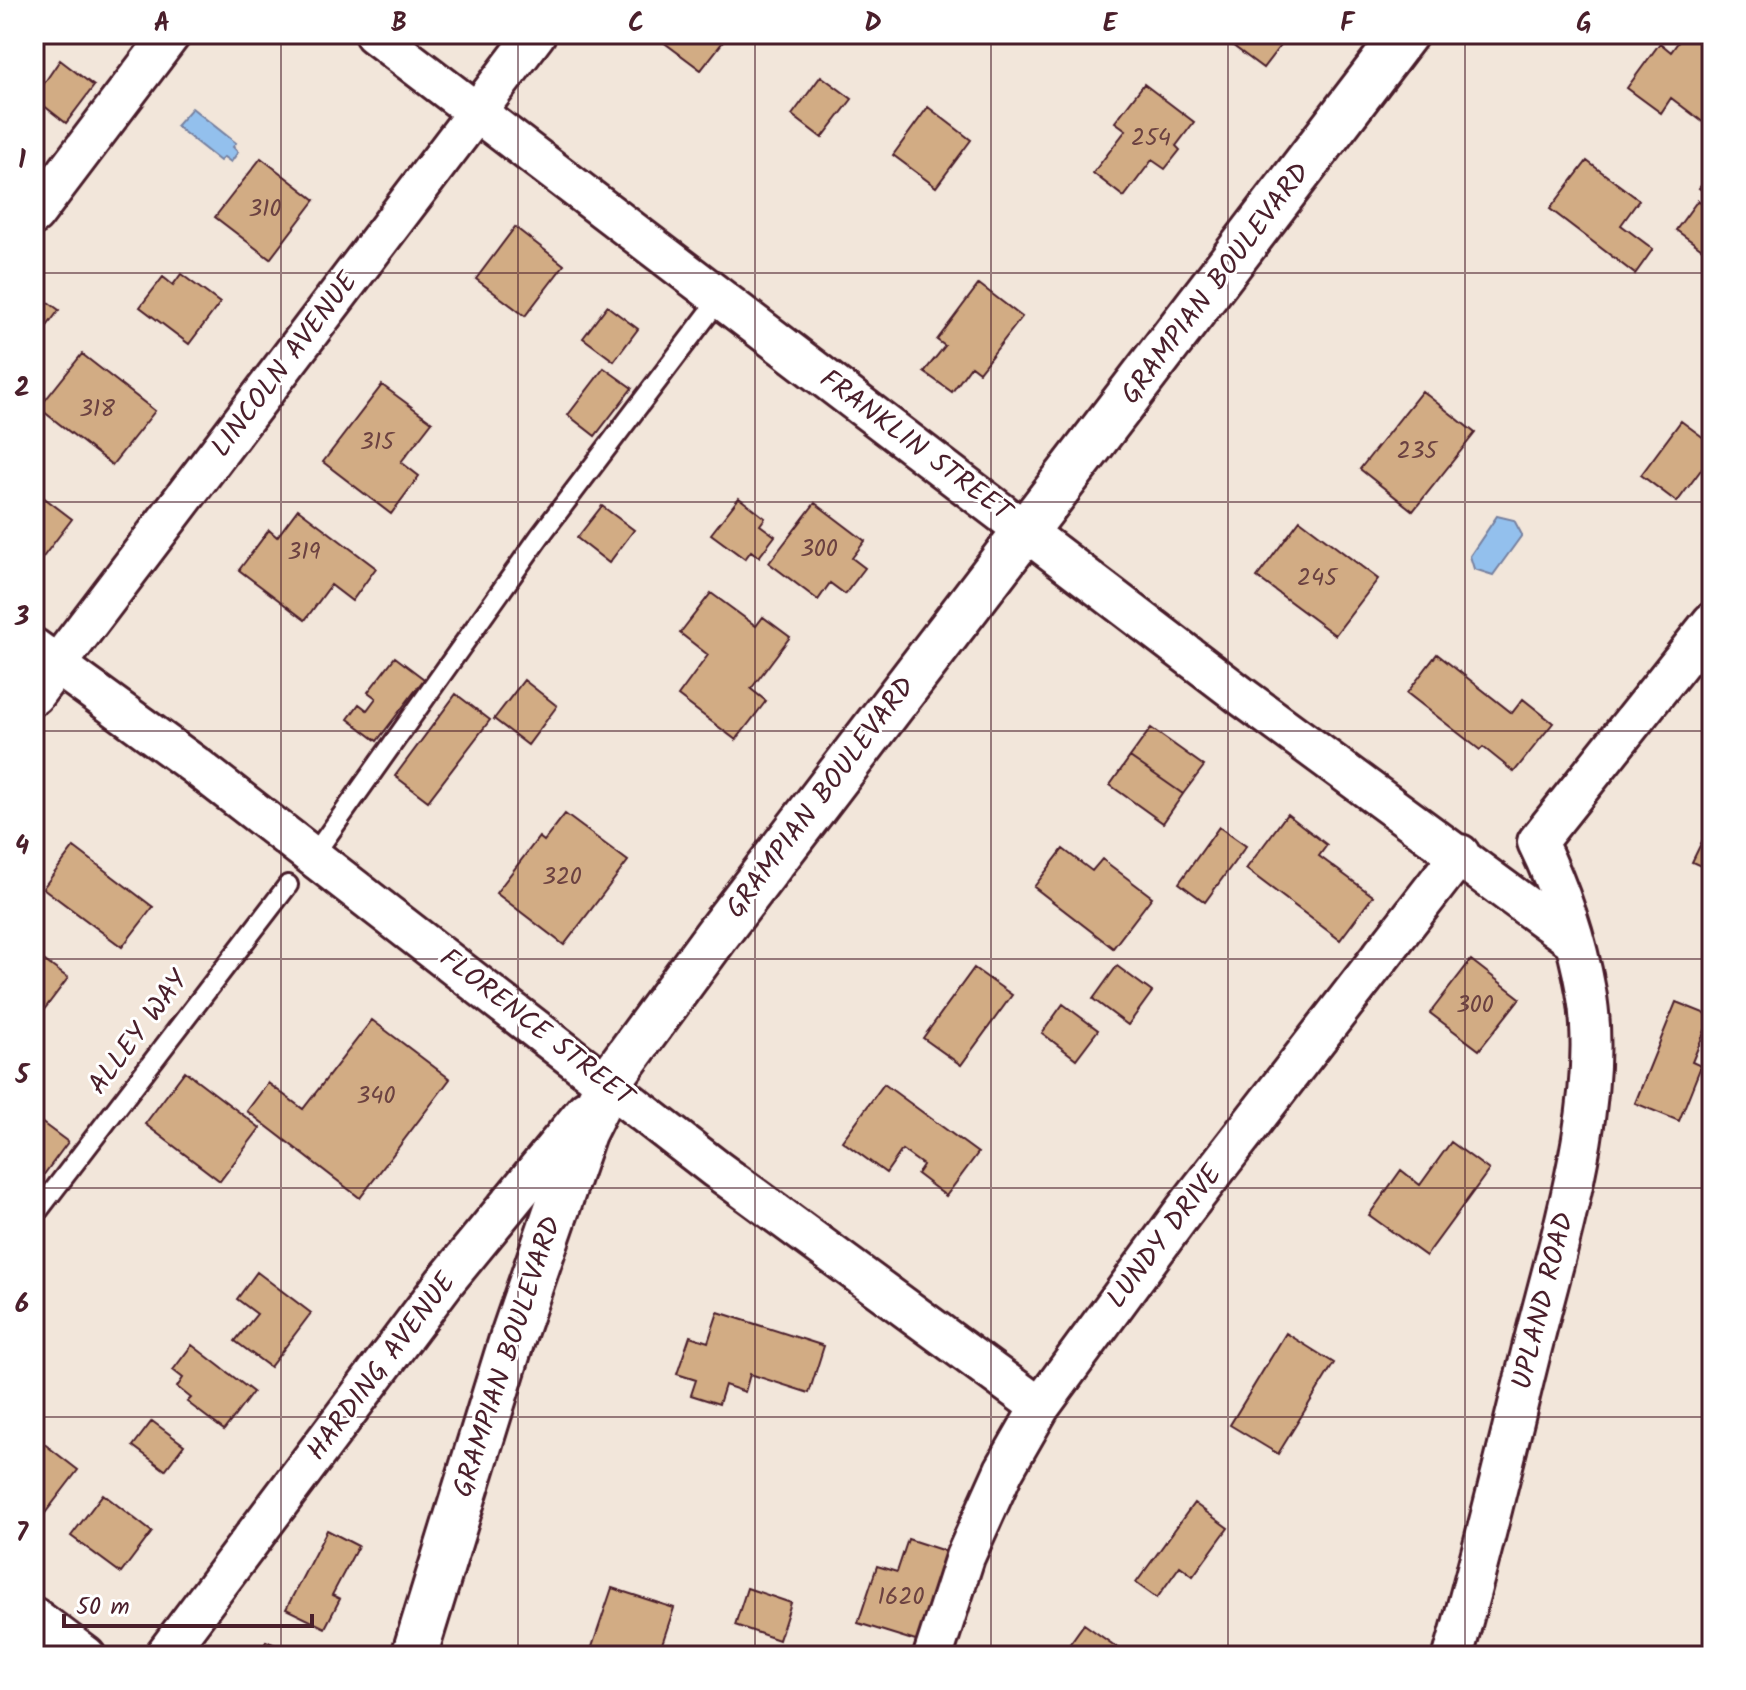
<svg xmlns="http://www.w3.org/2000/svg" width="1746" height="1690" font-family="Kalam,sans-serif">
	<rect width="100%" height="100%" fill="#f2e6da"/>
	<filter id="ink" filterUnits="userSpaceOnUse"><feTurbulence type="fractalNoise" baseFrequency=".0125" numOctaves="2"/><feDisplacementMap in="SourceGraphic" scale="16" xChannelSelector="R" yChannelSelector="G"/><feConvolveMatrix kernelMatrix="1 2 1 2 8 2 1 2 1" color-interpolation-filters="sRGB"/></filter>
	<g filter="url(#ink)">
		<path fill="#93c0ed" stroke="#76809f" stroke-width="2" d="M192,108L236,143L233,147L238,152L231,162L224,157L220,161L176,126Z
			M1497,516L1514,520L1522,535L1493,575L1474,569L1470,556Z"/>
		<path fill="#d2ac84" stroke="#4a1f2b" stroke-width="2" d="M661,34H729L701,70L658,38Z
			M1240,34H1289L1263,68L1232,45Z
			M1684,34H1704L1712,40V129L1671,98L1661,113L1627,88L1660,43L1671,52Z
			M60,60L94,86L66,123L34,98Z
			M821,76L852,99L822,138L792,115Z
			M1144,84L1194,122L1176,146L1180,150L1165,169L1152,160L1124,197L1093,173L1126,130L1115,122Z
			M928,107L971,140L936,187L893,155Z
			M34,156L51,169L34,190Z
			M261,158L315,200L270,259L215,217Z
			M1587,161L1639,200L1621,225L1653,249L1635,274L1550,209Z
			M1712,173V198L1699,188Z
			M1698,200L1712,211V242L1705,251L1676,230Z
			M515,227L564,265L525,316L476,279Z
			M181,274L220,303L189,344L140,307L163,277L173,285Z
			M979,284L1022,317L979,372L971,366L952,392L924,372L945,346L937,340Z
			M34,292L59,310L36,341L34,340Z
			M607,306L638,329L614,361L583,338Z
			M82,354L155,411L112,465L39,408Z
			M604,368L632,388L595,436L568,415Z
			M382,385L432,422L401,462L419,476L391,514L323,462Z
			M1422,391L1475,433L1413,511L1360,469Z
			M1681,421L1712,444V455L1677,502L1641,475Z
			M34,490L72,519L34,569Z
			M739,498L765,518L760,525L775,536L759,557L751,551L745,559L711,534Z
			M815,503L865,541L852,558L865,568L845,594L830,583L818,600L769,563Z
			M602,506L634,530L609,563L577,538Z
			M298,509L376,568L352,601L331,585L305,620L239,570L269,530L277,537Z
			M1300,520L1378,579L1335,635L1257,577Z
			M711,593L756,626L763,617L790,637L751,689L766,701L736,740L678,696L708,655L680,633Z
			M1437,654L1512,713L1523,699L1553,723L1514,772L1483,747L1480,750L1407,693Z
			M395,657L424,679L377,741L348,719L359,704L367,710L376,698L368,692Z
			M524,680L557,706L528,745L494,719Z
			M456,694L490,720L428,801L395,776Z
			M1151,728L1204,766L1183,794L1130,757Z
			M1130,757L1183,794L1163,823L1110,785Z
			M565,814L628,861L564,945L496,893L539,837L544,841Z
			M1287,814L1327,845L1319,856L1373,896L1340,940L1246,869Z
			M1712,821V871L1692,862Z
			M1219,827L1246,846L1205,902L1179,883Z
			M74,847L153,907L122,947L43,888Z
			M1063,849L1092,871L1102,859L1152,897L1113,948L1034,887Z
			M34,953L68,978L37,1019L34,1016Z
			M1471,960L1520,998L1479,1050L1430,1013Z
			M1117,966L1152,992L1128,1025L1093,999Z
			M974,968L1012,995L961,1065L923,1038Z
			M1676,1002L1711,1016L1692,1062L1701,1066L1679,1121L1635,1103Z
			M1063,1004L1098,1030L1076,1059L1042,1033Z
			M372,1020L450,1079L360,1198L247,1111L268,1083L303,1109Z
			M185,1071L260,1128L220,1181L145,1124Z
			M884,1084L978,1153L946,1196L917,1174L923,1165L902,1150L886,1173L842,1141Z
			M37,1119L68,1142L34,1188V1124Z
			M1451,1142L1489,1170L1426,1256L1369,1215L1401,1170L1420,1185Z
			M257,1272L311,1313L270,1367L235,1341L257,1314L237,1299Z
			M718,1312L824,1346L809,1393L750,1374L745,1392L725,1385L719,1404L691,1395L696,1380L677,1374L690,1336L708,1342Z
			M1286,1333L1334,1363L1278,1454L1230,1425Z
			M192,1345L253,1392L224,1430L187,1402L191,1398L177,1387L183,1378L173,1370Z
			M152,1421L184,1445L165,1470L133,1446Z
			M34,1436L78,1470L42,1517L34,1511Z
			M103,1494L152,1532L121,1573L71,1536Z
			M1194,1503L1228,1528L1193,1576L1180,1566L1157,1598L1136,1583Z
			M327,1530L358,1546L332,1595L340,1599L325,1628L286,1609Z
			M908,1539L951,1553L922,1643L858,1623L877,1566L897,1572Z
			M612,1588L674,1608L658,1656H619L592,1647Z
			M747,1588L791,1603L779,1640L735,1625Z
			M1084,1624L1122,1651L1118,1656H1061Z
			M266,1641L301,1656H260Z"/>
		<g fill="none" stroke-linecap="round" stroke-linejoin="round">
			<defs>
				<path id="lane" d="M313,856L540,536L721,297
					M34,1216L288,885"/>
				<path id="street" d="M374,34L1244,698L1574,941
					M34,215L171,34
					M34,648L196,766L716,1169L1040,1407
					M34,695L536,34
					M34,1617L86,1656
					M164,1656L444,1283L586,1110
					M933,1656L965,1557L1004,1470L1040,1407L1183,1212L1460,854
					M1453,1656C1482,1557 1505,1456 1530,1356C1556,1250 1606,1099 1586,991C1577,940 1560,889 1537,842L1712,622"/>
				<path id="secondary" d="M414,1656L512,1339L583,1133L608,1083L716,936L1405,34"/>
			</defs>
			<use href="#lane" stroke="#4a1f2b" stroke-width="24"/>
			<use href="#street" stroke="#4a1f2b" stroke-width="44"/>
			<use href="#secondary" stroke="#4a1f2b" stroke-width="50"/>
			<use href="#lane" stroke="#fff" stroke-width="18"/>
			<use href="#street" stroke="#fff" stroke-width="38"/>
			<use href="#secondary" stroke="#fff" stroke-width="44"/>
		</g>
	</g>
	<path fill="none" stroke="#4a1f2b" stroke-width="2" stroke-opacity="0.55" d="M281,34V1656M518,34V1656M755,34V1656M991,34V1656M1228,34V1656M1465,34V1656M34,273H1712M34,502H1712M34,731H1712M34,959H1712M34,1188H1712M34,1417H1712"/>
	<g text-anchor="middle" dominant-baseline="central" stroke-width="6" stroke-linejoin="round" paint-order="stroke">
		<g font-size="24" fill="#6c4241">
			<text x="1151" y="138">254</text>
			<text x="265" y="209">310</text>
			<text x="97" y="409">318</text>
			<text x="377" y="442">315</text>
			<text x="1417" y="451">235</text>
			<text x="819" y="549">300</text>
			<text x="304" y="552">319</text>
			<text x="1317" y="578">245</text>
			<text x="562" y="877">320</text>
			<text x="1475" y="1005">300</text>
			<text x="376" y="1096">340</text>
			<text x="901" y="1597">1620</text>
		</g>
		<g font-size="28" fill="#4a1f2b" stroke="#fff">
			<text transform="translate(1216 284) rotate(-53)">GRAMPIAN BOULEVARD</text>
			<text transform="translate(285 365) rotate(-53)">LINCOLN AVENUE</text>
			<text transform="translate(915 446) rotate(37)">FRANKLIN STREET</text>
			<text transform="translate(821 798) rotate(-53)">GRAMPIAN BOULEVARD</text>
			<text transform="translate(536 1028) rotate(38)">FLORENCE STREET</text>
			<text transform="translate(139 1033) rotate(-53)">ALLEY WAY</text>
			<text transform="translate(1165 1237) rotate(-53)">LUNDY DRIVE</text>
			<text transform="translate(1544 1301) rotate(-76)">UPLAND ROAD</text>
			<text transform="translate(508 1357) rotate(-72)">GRAMPIAN BOULEVARD</text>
			<text transform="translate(382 1367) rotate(-53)">HARDING AVENUE</text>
		</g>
	</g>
	<rect width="1746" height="1690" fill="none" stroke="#fff" stroke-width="88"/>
	<path d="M64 1614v12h248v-12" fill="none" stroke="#4a1f2b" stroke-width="4"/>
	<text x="76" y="1614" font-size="24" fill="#4a1f2b" stroke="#ffffff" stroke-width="6" paint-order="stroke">50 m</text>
	<rect x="44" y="44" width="1658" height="1602" fill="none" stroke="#4a1f2b" stroke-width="3"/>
	<g font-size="26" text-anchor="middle" font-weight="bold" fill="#4a1f2b">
		<text x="162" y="31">A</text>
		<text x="399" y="31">B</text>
		<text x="636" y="31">C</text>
		<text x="873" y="31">D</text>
		<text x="1110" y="31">E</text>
		<text x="1347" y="31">F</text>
		<text x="1584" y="31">G</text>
		<text x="22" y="168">1</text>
		<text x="22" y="396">2</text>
		<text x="22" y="625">3</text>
		<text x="22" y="854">4</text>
		<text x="22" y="1083">5</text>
		<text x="22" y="1312">6</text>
		<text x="22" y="1541">7</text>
	</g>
</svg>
